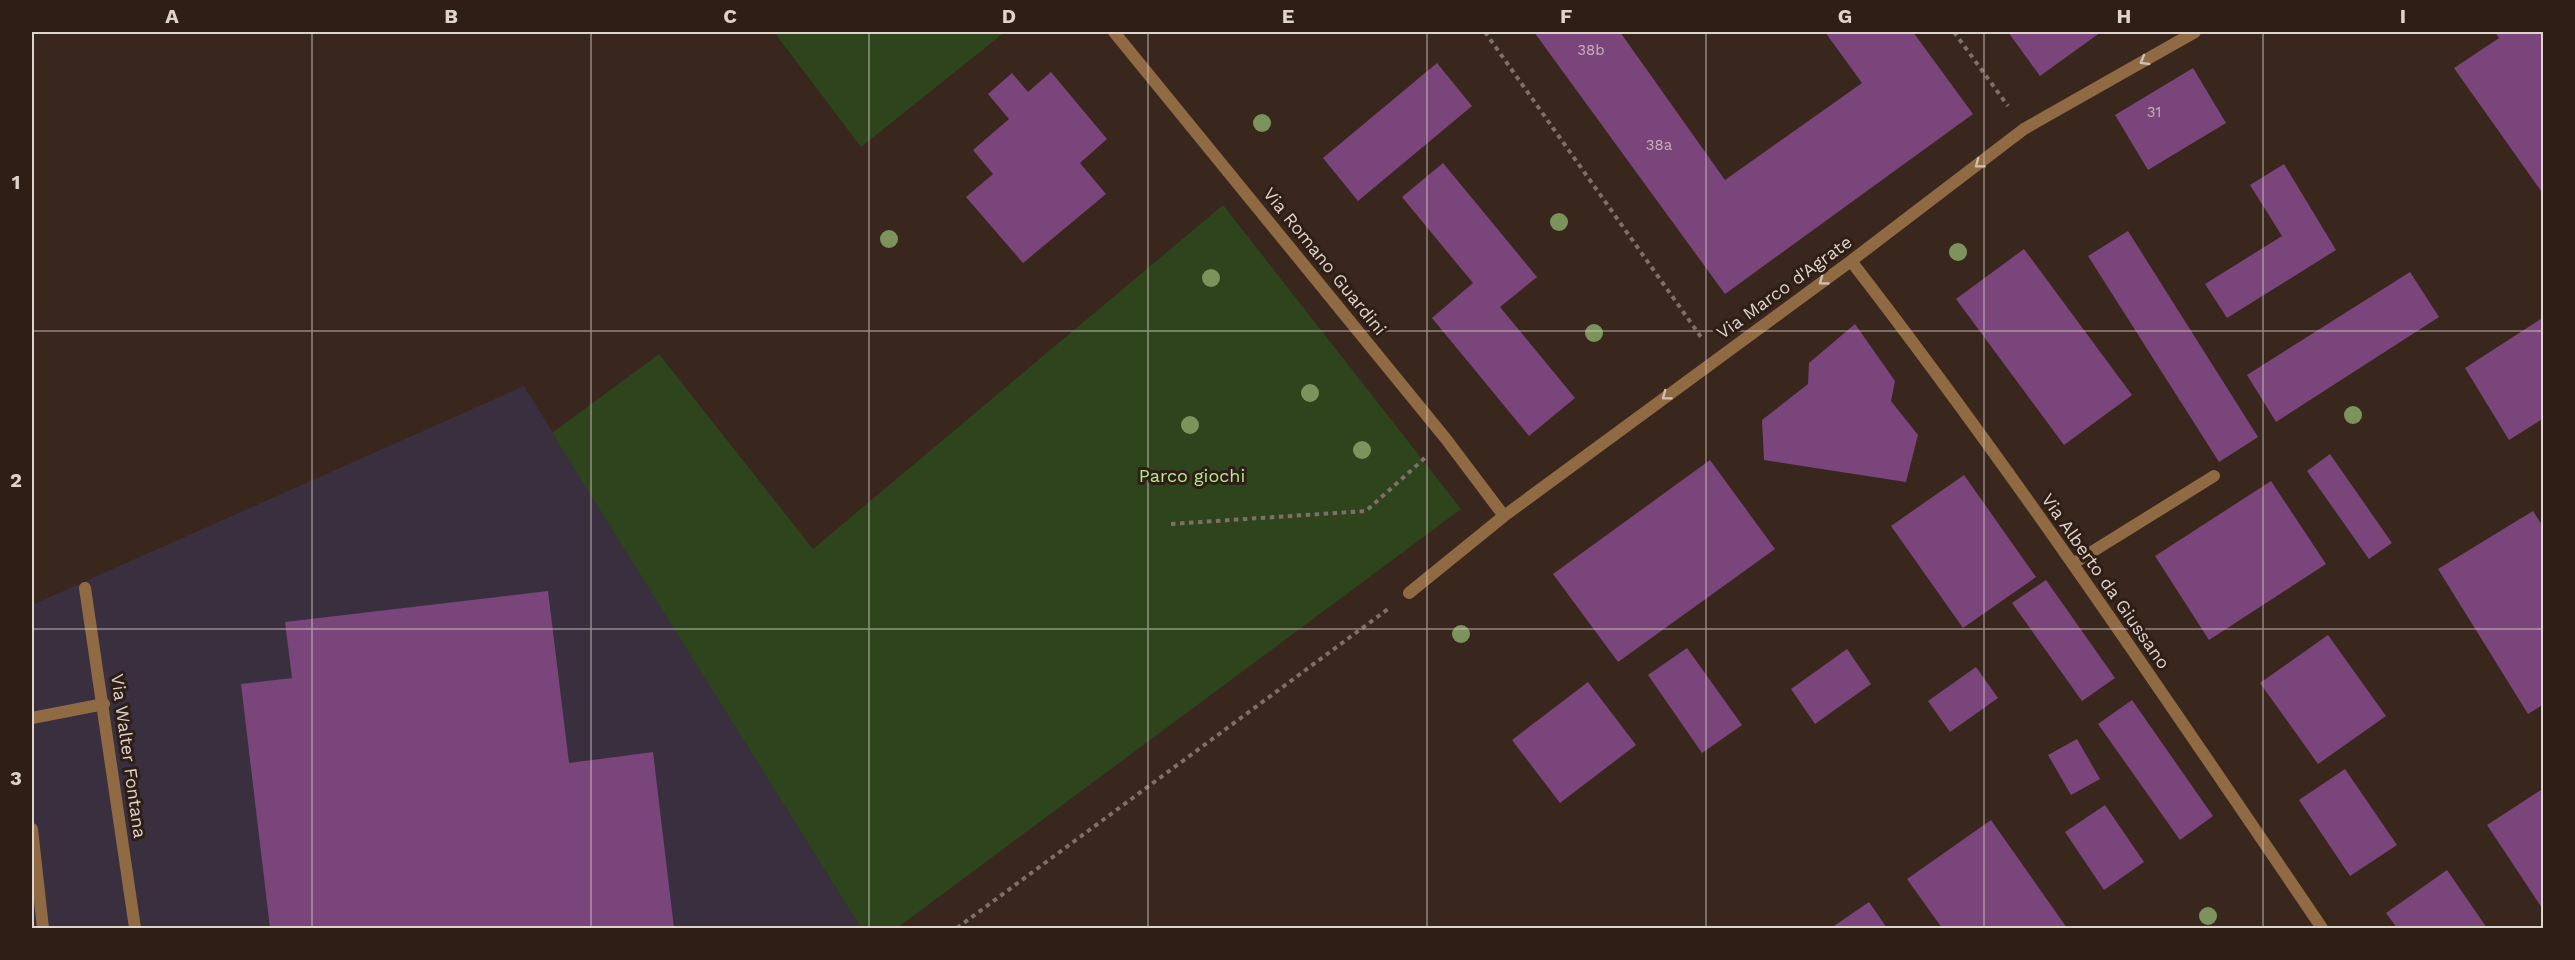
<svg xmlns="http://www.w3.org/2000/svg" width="2575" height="960" font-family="'Work Sans',sans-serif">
	<rect width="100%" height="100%" fill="#39271e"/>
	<path fill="#392f3e" d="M524,386L861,928H32V605Z"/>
	<path fill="#2d441c" d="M774,32H1005L861,147Z
		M1223,205L1461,509L897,928H861L552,433L659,354L813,549Z"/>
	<path fill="#7a457a" d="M1534,32H1620L1725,180L1862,83L1825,32H1913L1973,114L1725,294Z
		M2008,32H2101L2040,76Z
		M2495,32H2544V189L2541,191L2454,68L2499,38Z
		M1437,63L1472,106L1358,201L1323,158Z
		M2193,68L2226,123L2148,170L2115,115Z
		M1051,72L1107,139L1080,163L1106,194L1023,263L966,197L993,174L973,150L1009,119L988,94L1012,73L1028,92Z
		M1443,163L1537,277L1500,307L1575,398L1529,436L1432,318L1473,283L1402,197Z
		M2284,164L2336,250L2227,318L2205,284L2282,236L2250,185Z
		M2128,231L2258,437L2219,462L2088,256Z
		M2024,249L2132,395L2064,445L1956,299Z
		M2410,272L2439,317L2276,422L2247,375Z
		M2544,317V418L2509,440L2465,368Z
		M1855,324L1895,381L1891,401L1918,435L1906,482L1764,460L1762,420L1808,384L1809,363Z
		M2330,454L2392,543L2369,559L2307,471Z
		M1710,460L1775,549L1618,662L1553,574Z
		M1964,475L2036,577L1963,628L1891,526Z
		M2271,481L2326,564L2209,640L2155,556Z
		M2533,511L2544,528V704L2528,714L2438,569Z
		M2046,580L2115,678L2082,701L2012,603Z
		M548,591L569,763L653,752L674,928H270L241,684L292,678L285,622Z
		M2328,635L2386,716L2318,764L2260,683Z
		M1687,648L1742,725L1702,753L1648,675Z
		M1847,649L1871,684L1815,724L1791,689Z
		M1976,667L1998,698L1950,732L1928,701Z
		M1588,682L1636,745L1560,803L1512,740Z
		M2132,700L2213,816L2180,840L2098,724Z
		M2077,739L2100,779L2071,795L2048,755Z
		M2345,769L2397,845L2350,876L2299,800Z
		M2544,788V911L2487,825Z
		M2105,805L2144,862L2104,890L2065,832Z
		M1991,820L2067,928H1942L1907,879Z
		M2447,870L2487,928H2397L2386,913Z
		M1869,902L1887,928H1831Z"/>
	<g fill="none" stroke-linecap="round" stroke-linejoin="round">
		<path stroke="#7f6f68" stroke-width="4" stroke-dasharray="4.5 4.5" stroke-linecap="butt" d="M1485,32L1701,337
			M1954,32L2008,106
			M1171,524L1366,511L1426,457
			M957,928L1388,609"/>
		<path stroke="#906a43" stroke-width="12" d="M2074,563L2214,476
			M32,718L104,704
			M32,829L43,928"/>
		<path stroke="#906a43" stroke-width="12" d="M1114,32L1446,439L1504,516
			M1851,261C2018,477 2169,703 2322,928
			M85,588L135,928
			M1409,593L1504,516L1851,261L2024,129L2195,32"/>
	</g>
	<g fill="#7c935c">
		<circle cx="1262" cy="123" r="9"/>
		<circle cx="1559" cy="222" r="9"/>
		<circle cx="889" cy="239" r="9"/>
		<circle cx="1958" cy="252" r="9"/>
		<circle cx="1211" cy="278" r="9"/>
		<circle cx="1594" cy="333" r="9"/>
		<circle cx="1310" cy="393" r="9"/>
		<circle cx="2353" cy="415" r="9"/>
		<circle cx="1190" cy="425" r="9"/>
		<circle cx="1362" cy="450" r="9"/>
		<circle cx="1461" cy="634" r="9"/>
		<circle cx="2208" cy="916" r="9"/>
	</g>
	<defs><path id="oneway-chevron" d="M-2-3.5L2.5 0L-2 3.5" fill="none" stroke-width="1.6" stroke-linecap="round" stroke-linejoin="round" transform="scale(1.5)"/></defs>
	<g stroke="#cfbeb1">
		<use href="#oneway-chevron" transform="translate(2144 61) rotate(150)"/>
		<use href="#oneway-chevron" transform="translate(1979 164) rotate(143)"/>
		<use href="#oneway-chevron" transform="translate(1823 281) rotate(144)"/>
		<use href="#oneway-chevron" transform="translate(1666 396) rotate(143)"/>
	</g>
	<path fill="none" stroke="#dfd3cd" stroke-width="1.5" stroke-opacity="0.55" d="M312,32V928M591,32V928M869,32V928M1148,32V928M1427,32V928M1706,32V928M1984,32V928M2263,32V928M32,331H2544M32,629H2544"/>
	<g text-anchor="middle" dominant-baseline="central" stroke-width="6" stroke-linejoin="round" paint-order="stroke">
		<g font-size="15" fill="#c6b0b8">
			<text x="1591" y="50">38b</text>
			<text x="2154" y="112">31</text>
			<text x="1659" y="145">38a</text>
		</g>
		<g font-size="18" fill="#dfd3cd" stroke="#2e1e15">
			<text transform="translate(1325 261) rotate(51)">Via Romano Guardini</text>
			<text transform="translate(1784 287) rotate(-36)">Via Marco d'Agrate</text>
			<text transform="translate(2106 581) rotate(55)">Via Alberto da Giussano</text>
			<text transform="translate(129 756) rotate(82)">Via Walter Fontana</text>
		</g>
		<g font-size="18" fill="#b3eb8e" stroke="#2e1e15">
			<text x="1192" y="475">Parco giochi</text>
		</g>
	</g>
	<rect width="2575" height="960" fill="none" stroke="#2e1e15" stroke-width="66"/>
	<rect x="33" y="33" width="2509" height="894" fill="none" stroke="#dfd3cd" stroke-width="2"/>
	<g font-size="20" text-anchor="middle" font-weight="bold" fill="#dfd3cd">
		<text x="172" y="23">A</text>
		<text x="451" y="23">B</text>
		<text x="730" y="23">C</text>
		<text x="1009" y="23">D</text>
		<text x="1288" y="23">E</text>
		<text x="1566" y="23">F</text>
		<text x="1845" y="23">G</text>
		<text x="2124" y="23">H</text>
		<text x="2403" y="23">I</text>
		<text x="16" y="189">1</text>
		<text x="16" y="487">2</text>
		<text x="16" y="785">3</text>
	</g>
</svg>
